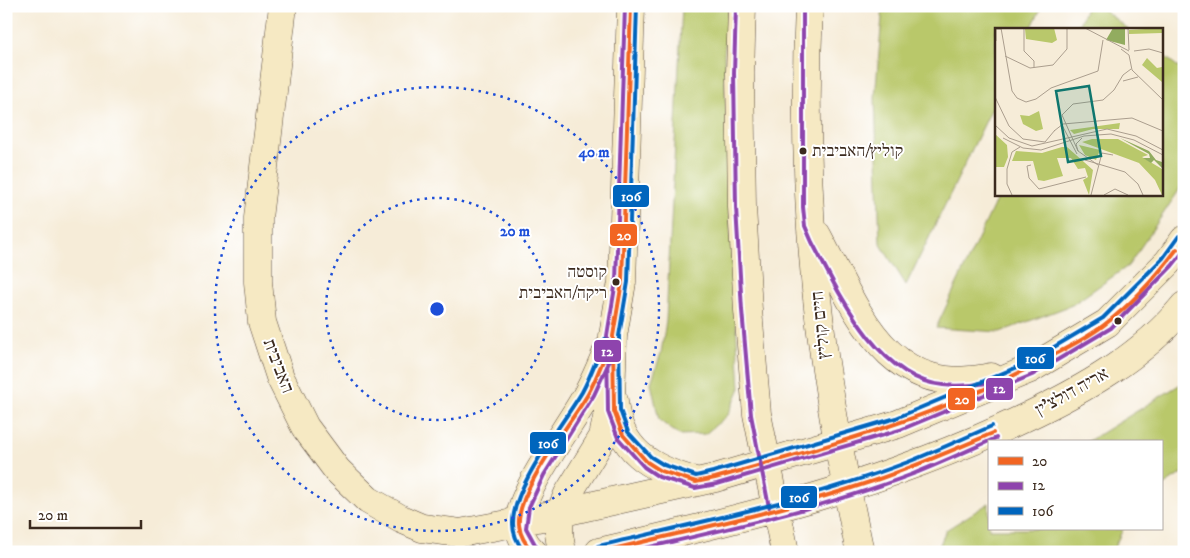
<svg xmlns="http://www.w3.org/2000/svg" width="1190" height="558" font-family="'IM FELL DW Pica','Frank Ruhl Libre',serif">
	<rect width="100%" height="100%" fill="#fff"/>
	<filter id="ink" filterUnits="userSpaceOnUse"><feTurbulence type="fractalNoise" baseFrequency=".02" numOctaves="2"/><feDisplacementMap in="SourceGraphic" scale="10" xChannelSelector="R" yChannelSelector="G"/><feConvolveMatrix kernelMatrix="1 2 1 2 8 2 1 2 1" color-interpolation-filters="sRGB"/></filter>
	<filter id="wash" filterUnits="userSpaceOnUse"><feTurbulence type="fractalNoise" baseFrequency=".0096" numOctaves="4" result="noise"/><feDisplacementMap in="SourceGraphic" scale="20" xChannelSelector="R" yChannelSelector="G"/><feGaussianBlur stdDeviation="1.12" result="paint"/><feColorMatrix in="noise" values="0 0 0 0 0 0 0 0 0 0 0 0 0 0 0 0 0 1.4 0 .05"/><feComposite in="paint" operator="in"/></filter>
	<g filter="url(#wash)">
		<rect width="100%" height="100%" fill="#f6ecd8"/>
		<path fill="#b9c86b" stroke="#7a7944" d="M682,6H729L724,55L731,243L740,388L728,415L705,434L679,435L659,420L651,383L661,353L666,321Z
			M883,6H1042L1031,29H996V100L906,285L880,243L875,98Z
			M1087,6H1099L1128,29H1077Z
			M1161,54L1184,71V183L1128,266L1072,305L1000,332L936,328L999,194H1161Z
			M1184,382V472L1161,487V442H1087Z
			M989,503V529H1123L1112,552H937L946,530Z"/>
	</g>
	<g filter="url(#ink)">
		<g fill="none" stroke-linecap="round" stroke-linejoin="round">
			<defs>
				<path id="secondary" d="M283,6L258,218V282L262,322L280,377L305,427L337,470L368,500L401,519L422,528L460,533L519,522L715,478L898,424L1030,369L1107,323L1168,262L1184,240
					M742,6L740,73L742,207L748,310L757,414L785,552
					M809,6C803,136 809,267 830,395C838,448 849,500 860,552
					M817,235C857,310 886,400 991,377
					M614,401C618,450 651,469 695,481
					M533,552C525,545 518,532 519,522C523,484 571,426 589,391C596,378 602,363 608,349
					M562,552L559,534L560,513L568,494L603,437L611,399L613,336L622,282L631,6
					M599,552C746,518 887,484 1024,418C1083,390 1142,357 1184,306"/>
			</defs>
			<use href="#secondary" stroke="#57473a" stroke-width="29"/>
			<use href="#secondary" stroke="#f6e9c3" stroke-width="28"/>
			<defs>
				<path id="bus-1" d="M631,6L622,282L613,336L614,411L623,435L647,462L661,471L696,482L715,478C828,446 942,416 1045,359C1065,349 1086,339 1104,325C1132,304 1156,277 1177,249
					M533,552C526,545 520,535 519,525C516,491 570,425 588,394C597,378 603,359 611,342
					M600,552C691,530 784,511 873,481C914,467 953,450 993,433"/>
				<path id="bus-2" d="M625,6L616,281L607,336L608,412L618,438L644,467L659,477L695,488L717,484L900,430L1032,375L1111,328L1172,266L1184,251
					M736,6L734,73L736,207L742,310L751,415L769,507
					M803,6V207L805,226L812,242C839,293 878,379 943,385C962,387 981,384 1000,381
					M537,548L526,528L529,507L544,475L594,395L617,345
					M628,552C723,530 821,509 913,474C941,463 969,450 996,438"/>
				<path id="bus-3" d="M637,6L628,282L619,336L620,410L628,432L651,457L664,465L696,476L713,472L896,418L1027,363L1103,318L1163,258L1179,236
					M598,546C701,522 808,500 908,462C936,451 964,438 992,426
					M524,552C518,544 513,534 513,524C512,487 563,424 582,392C591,376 597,357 605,339"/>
			</defs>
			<use href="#bus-1" stroke="#fff" stroke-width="8"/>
			<use href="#bus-2" stroke="#fff" stroke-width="8"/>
			<use href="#bus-3" stroke="#fff" stroke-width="8"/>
			<use href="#bus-1" stroke="#f26522" stroke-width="4"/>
			<use href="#bus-2" stroke="#8e44ad" stroke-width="4"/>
			<use href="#bus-3" stroke="#0065bd" stroke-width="4"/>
		</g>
	</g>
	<g fill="none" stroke="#1d4ed8" stroke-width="2.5" stroke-dasharray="2.5 5">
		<circle cx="437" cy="309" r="111"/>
		<circle cx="437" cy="309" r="222"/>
	</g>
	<g fill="#3b2a1e" stroke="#fff" stroke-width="2">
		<circle cx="803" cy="151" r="4.5"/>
		<circle cx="616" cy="282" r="4.5"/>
		<circle cx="1118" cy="321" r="4.5"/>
	</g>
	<g text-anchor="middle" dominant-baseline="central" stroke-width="4" stroke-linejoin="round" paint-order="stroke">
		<g font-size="17" fill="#3b2a1e" stroke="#fff" text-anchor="start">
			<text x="812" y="151">קוליץ/האביבית</text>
			<text x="607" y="272" text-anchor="end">קוסטה<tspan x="607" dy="21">ריקה/האביבית</tspan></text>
		</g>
		<g font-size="18" fill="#3b2a1e" stroke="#fff">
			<text transform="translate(821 325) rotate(-96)">חיים קוליץ</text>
			<text transform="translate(278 366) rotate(69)">האביבית</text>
			<text transform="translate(1072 392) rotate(-29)">אריה דולצ'ין</text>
		</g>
	</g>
	<g transform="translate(995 28)">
		<rect width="168" height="168" fill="#f6ecd8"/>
		<path d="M59,0L62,12L57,15L31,11L30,1ZM167,0V5L134,6V2ZM152,30L162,40L167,39V54L147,37ZM44,83L48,101L41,103L28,96L25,87L34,88ZM125,95L124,101H98L79,106L75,102ZM0,106L12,117L13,129L9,139H0ZM97,111H123L153,127L147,129L167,141V167L160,152L144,135L87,114ZM84,117L105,122L101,132L90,127ZM67,119H72L98,142L94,167L88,152L93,149L90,140L83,141L76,130H62L68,148L49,153L43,152L38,133H17L21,123L47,125Z" fill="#b9c86b"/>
		<path d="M118,0L130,1V17L111,12ZM125,110L154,123L161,132L167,134V140L159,132L156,135L148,130H155L154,126Z" fill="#92ac5f"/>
		<path fill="none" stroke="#ab9e8e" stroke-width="1" d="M6,0L17,63L22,70L31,74L41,71L56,60L103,43L108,12M29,0V23L39,33V40M90,0L134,23M133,0L134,22M1,13V1H6M126,21L134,27L137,42L168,72M139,23L154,21L168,25M10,28L35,40L58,37L72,21V0M128,53L143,49M0,69L14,98L28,111L50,114L60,102M0,97L14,110L37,118L112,101L141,108L168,122M67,97L82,126M59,103L68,96L137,90L168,103M8,110L28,120L46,122L89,108L116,106L139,112L168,127M83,123L81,116L87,110M90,132L130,144L143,156L148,167M36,137L32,138L34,150L44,161L91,149M103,137L83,123L67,87L78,76L108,72L119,62L128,47L136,41M17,167L12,156V141L17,124L25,119M96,167L107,125L118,127M109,167L120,161L133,167"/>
		<path fill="#0f766e" fill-opacity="0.15" stroke="#0f766e" stroke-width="2.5" d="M94,58L106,128L73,134L61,63Z"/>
		<rect width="168" height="168" fill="none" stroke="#3b2a1e" stroke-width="2.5"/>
	</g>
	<circle cx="437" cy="309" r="8" fill="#1d4ed8" stroke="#fff" stroke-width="2.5"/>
	<g font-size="15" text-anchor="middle" font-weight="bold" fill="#1d4ed8" stroke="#fff" stroke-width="4" stroke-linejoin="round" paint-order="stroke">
		<text x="594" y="157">40 m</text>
		<text x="515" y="236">20 m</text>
	</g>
	<g stroke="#fff" stroke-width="2">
		<rect x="612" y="184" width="38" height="24" rx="5" fill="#0065bd"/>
		<rect x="609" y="223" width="29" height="24" rx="5" fill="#f26522"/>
		<rect x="593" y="339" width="29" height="24" rx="5" fill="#8e44ad"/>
		<rect x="1016" y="346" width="39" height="24" rx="5" fill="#0065bd"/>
		<rect x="985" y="377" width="29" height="24" rx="5" fill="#8e44ad"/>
		<rect x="947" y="387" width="29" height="24" rx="5" fill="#f26522"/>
		<rect x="529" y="431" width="38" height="24" rx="5" fill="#0065bd"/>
		<rect x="780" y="485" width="38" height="24" rx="5" fill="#0065bd"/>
	</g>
	<g font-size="14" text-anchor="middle" font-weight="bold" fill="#fff">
		<text x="631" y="201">106</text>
		<text x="624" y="240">20</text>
		<text x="607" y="356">12</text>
		<text x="1035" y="363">106</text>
		<text x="999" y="393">12</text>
		<text x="962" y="404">20</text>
		<text x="548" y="448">106</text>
		<text x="799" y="502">106</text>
	</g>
	<rect width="1190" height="558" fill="none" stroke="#fff" stroke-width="25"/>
	<rect x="988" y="440" width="175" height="90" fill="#ffffff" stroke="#b1aaa5"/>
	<rect x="998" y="457" width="25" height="8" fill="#f26522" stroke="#b1aaa5"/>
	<text x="1032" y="466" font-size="15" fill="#3b2a1e">20</text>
	<rect x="998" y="482" width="25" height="8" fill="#8e44ad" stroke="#b1aaa5"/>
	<text x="1032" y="490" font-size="15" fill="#3b2a1e">12</text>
	<rect x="998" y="507" width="25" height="8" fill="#0065bd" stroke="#b1aaa5"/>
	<text x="1032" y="516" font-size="15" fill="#3b2a1e">106</text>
	<path d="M30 520v8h111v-8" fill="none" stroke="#3b2a1e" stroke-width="2.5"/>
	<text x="38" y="520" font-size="15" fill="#3b2a1e" stroke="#ffffff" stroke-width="4" paint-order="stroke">20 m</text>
</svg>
